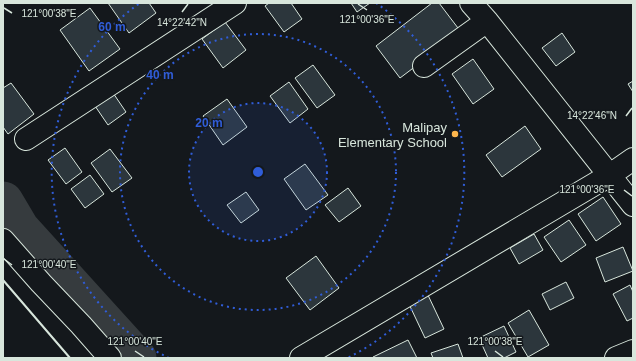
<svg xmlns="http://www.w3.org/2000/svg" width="636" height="361" font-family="Helvetica,sans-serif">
	<rect width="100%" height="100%" fill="#14181c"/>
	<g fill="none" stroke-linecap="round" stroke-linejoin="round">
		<path stroke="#363b3e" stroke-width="41" d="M3,202L19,229L136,358"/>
	</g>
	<path fill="#2c363c" stroke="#d8e6dc" d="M108,3H149L156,13L129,33Z
		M269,3H291L302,19L284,32L265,6Z
		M351,3H370L357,12Z
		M432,3H439L461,32L400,78L376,46Z
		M90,8L120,49L89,71L60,30Z
		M225,22L246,50L223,68L202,39Z
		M562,33L575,52L556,66L542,48Z
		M473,59L494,89L473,104L452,74Z
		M313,65L335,95L317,108L295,78Z
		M633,81V92L628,84Z
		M289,82L308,109L290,123L270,96Z
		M11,83L34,114L8,134L3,127V88Z
		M111,90L126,112L108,125L93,103Z
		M227,99L247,127L223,145L203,116Z
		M525,126L541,149L502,177L486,155Z
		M65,148L82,172L66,184L48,160Z
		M110,149L132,178L112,192L91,163Z
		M305,164L328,195L306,210L284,179Z
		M90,175L104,194L85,208L71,189Z
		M348,188L361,206L339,222L325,205Z
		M246,192L259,210L241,223L227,205Z
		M603,197L621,224L596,241L578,214Z
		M569,220L586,245L561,262L544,237Z
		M534,234L543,250L519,264L510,248Z
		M623,247L633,271L605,282L596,258Z
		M316,256L339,288L310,310L286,278Z
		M566,282L574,298L550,310L542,294Z
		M630,285L633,292V318L627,321L613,294Z
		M427,293L444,329L425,338L408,302Z
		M529,310L549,345L528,357L508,323Z
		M504,326L516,352L504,358H488L479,338Z
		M408,340L417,358H374L373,357Z
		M458,344L463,358H433L431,353Z"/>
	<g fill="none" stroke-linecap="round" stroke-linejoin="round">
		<defs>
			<path id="minor" d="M471,3L487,21L633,205
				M424,66L487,21
				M26,139L235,3
				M3,240L41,283L81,325L110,358
				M301,358L610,175L633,159
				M616,358L633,351"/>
		</defs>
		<use href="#minor" stroke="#d8e6dc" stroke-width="24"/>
		<use href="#minor" stroke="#14181c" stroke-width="22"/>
		<path stroke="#d8e6dc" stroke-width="2" d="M3,280L70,358"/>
	</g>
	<path fill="none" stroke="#d8e6dc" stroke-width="1.5" d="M358,4L367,10M4,8L12,13M182,12L188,4M626,116L632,108M624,190L632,196M4,259L12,265M135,351L144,357M495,351L503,357"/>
	<circle cx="258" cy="172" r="69" fill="#305dd8" fill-opacity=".12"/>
	<g fill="none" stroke="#305dd8" stroke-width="2" stroke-dasharray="2 4">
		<circle cx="258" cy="172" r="69"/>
		<circle cx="258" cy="172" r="138"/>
		<path d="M169 358A206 206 0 0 1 140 3M376 3A206 206 0 0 1 347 358"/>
	</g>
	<circle fill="#ffb74d" stroke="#14181c" stroke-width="1.5" cx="455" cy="134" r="4"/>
	<g text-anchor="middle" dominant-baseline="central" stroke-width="3" stroke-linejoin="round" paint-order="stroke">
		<g font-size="13" fill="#d8e6dc" stroke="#14181c" text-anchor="end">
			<text x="447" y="127">Malipay<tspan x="447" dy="15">Elementary School</tspan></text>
		</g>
	</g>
	<g font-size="10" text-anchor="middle" fill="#d8e6dc" stroke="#14181c" stroke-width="3" stroke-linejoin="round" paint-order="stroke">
		<text x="49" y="17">121°00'38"E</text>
		<text x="367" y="23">121°00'36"E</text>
		<text x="182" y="26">14°22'42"N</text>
		<text x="592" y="119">14°22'46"N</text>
		<text x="587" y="193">121°00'36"E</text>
		<text x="49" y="268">121°00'40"E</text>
		<text x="135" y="345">121°00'40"E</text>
		<text x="495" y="345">121°00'38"E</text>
	</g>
	<circle cx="258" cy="172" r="6" fill="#305dd8" stroke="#14181c" stroke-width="2"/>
	<g font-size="12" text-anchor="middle" font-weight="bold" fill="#305dd8" stroke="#14181c" stroke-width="3" stroke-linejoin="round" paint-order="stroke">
		<text x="112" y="31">60 m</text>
		<text x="160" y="79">40 m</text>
		<text x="209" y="127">20 m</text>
	</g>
	<rect width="636" height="361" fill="none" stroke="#d8e6dc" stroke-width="8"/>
</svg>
